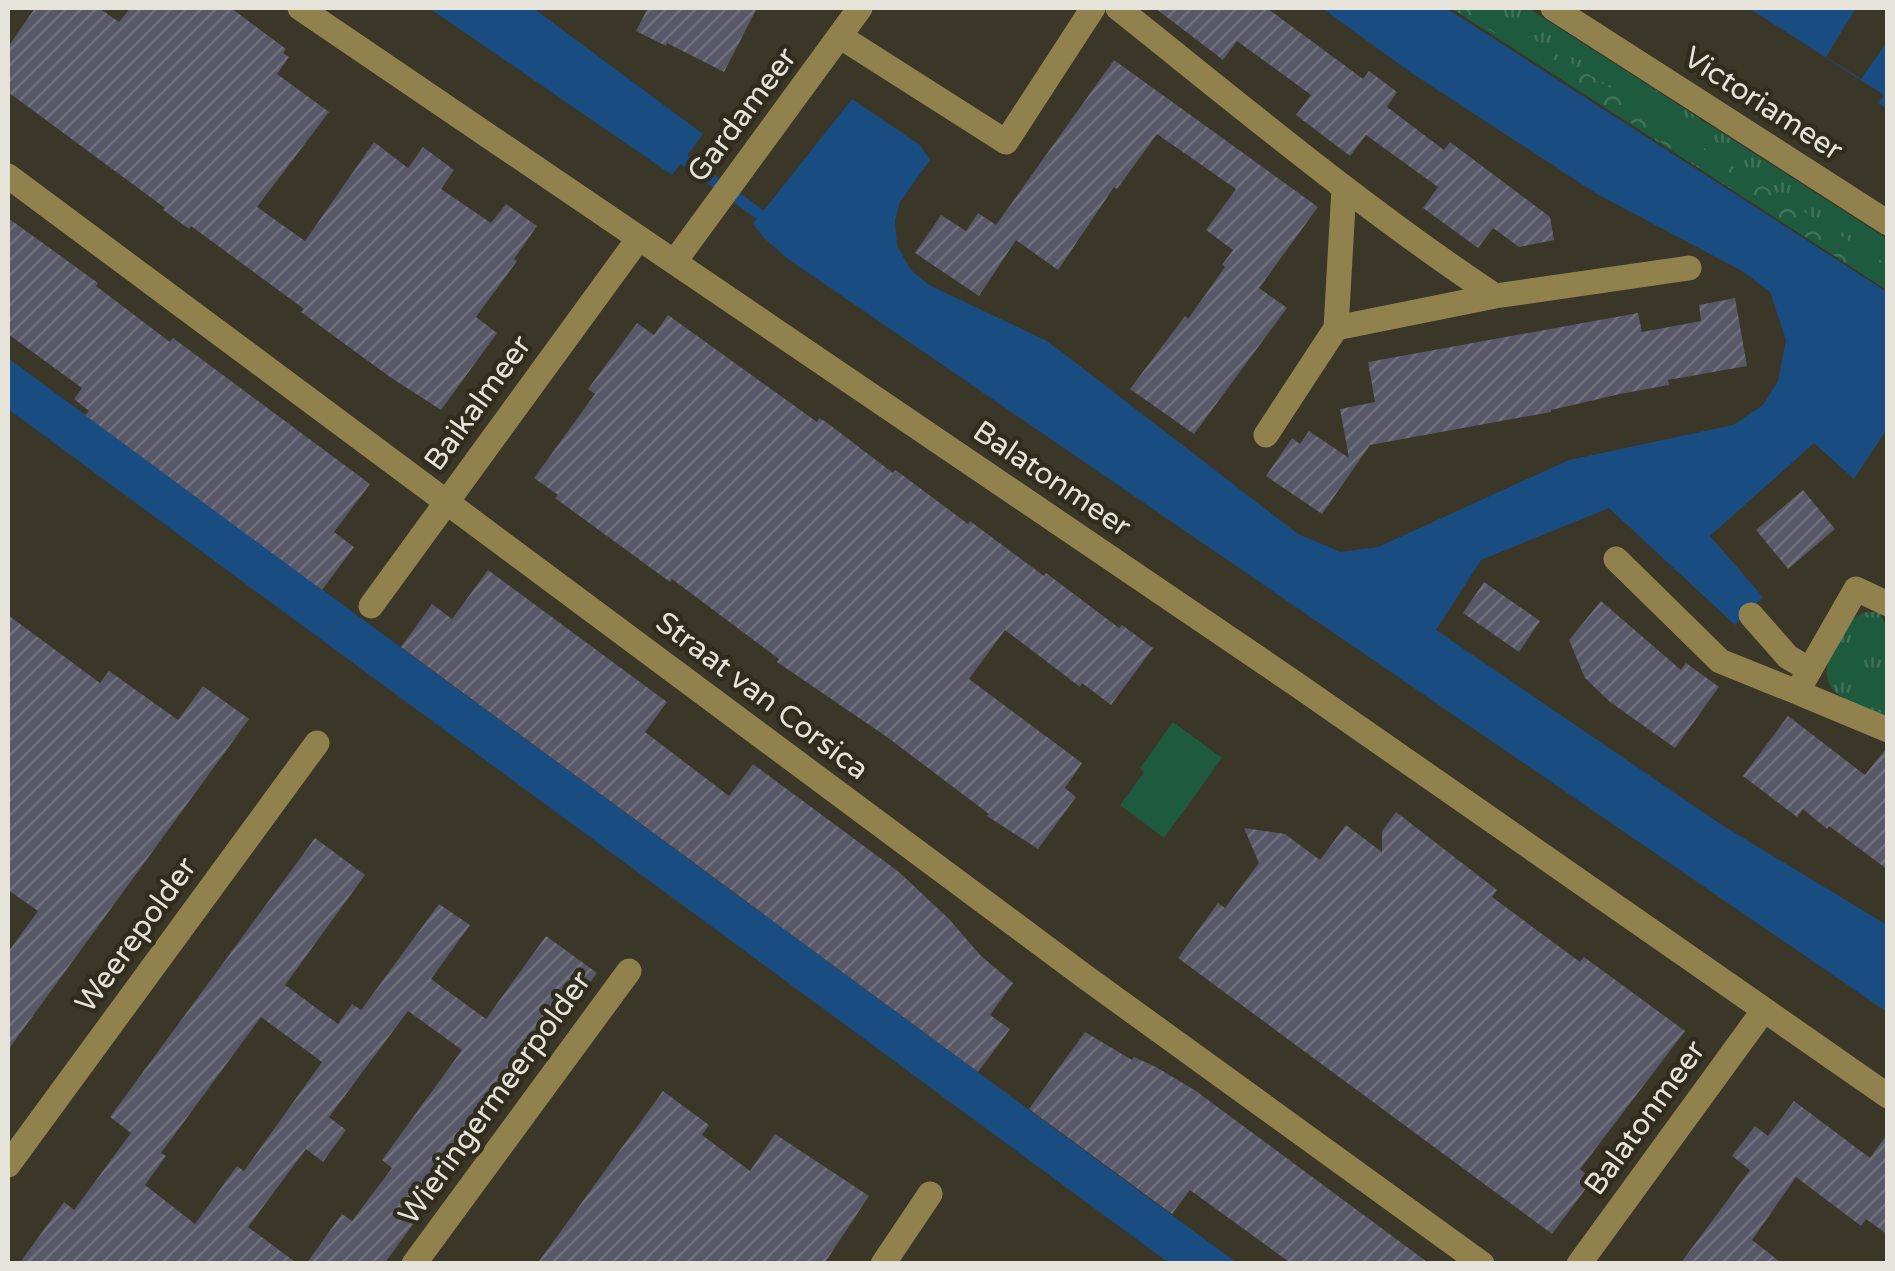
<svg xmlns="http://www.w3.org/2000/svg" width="1895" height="1271" font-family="'Varela Round',sans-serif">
	<defs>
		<pattern id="grass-tufts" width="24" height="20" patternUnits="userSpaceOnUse" patternTransform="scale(2.5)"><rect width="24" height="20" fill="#1e5b3e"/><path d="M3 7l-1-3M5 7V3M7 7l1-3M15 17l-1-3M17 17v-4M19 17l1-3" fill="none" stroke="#3f7259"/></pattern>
		<pattern id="forest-crowns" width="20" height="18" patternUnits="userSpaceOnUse" patternTransform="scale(2.5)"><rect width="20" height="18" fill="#1e5b3e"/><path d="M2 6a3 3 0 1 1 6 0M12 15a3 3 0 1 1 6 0" fill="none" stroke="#3f7259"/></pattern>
		<pattern id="building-hatch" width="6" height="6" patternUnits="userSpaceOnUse" patternTransform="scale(2.5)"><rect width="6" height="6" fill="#585868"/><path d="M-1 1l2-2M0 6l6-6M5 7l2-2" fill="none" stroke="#70707d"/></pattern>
	</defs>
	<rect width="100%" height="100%" fill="#3a3628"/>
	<path fill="url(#grass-tufts)" d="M1451,8H1528L1887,239V290Z
		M1879,612L1887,627V716C1871,709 1841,702 1831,687C1817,665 1842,621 1863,613C1868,611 1874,612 1879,612Z"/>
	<path fill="url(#forest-crowns)" d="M1456,8H1485L1887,265V290Z"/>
	<path fill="#1e5b3e" d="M1173,722L1222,758L1164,838L1120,805L1144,772L1140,768Z"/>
	<path fill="#194d82" d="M429,8H533L703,134L672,175Z
		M1322,8H1446L1887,292V429L1854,479L1814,443L1710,536L1763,597L1735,625L1609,508L1481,560L1436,630L1722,825L1887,925V1012L788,259L764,238L753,224L852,99L920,145L930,160L900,202L895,220L897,246L911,270L929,285L1045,340L1063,353L1298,534L1341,552L1378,547L1569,460L1733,425L1763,405L1778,381L1786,340L1770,292L1742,271L1597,194L1410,72Z
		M1749,8H1856L1826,57L1861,79L1887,42L1886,109L1879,103L1883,96L1881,93Z
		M8,358L1237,1263H1169L8,409Z"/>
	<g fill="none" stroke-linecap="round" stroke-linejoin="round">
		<path stroke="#194d82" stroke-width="11" d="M675,153L769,221"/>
	</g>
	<path fill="url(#building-hatch)" fill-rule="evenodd" d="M35,8H99L119,22L130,8H231L286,49L283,53L289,57L277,74L329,112L257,207L305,241L374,142L408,168L423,147L454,170L441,189L491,223L506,204L537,226L514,259L517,261L476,317L497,333L441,410L390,377L301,312L304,309L191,226L189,229L163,210L165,208L8,92V47Z
		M648,8H757L724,72L667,43L666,46L636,31Z
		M1155,8H1267L1363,79L1369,71L1397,92L1387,107L1444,150L1450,142L1550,217L1554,240L1519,247L1493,228L1478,248L1423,208L1438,187L1366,135L1350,156L1296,115L1311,95L1237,41L1223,60Z
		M1114,60L1318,207L1259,288L1287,308L1194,434L1130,389L1185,316L1188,319L1225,267L1222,265L1233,250L1206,230L1236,189L1157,134L1117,189L1114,187L1058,270L1016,240L979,296L915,253L941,215L966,231L978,213L996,225Z
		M8,218L98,283L96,286L170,342L173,338L370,484L334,532L354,547L322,590L85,415L89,411L74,399L82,388L8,334Z
		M1735,298L1747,366L1668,380L1669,385L1620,394L1551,410V412L1370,445L1322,514L1266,476L1292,438L1300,444L1309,431L1349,458L1340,409L1375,402L1368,362L1638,313L1642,332L1701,321L1699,305Z
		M668,315L817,422L819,418L826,422L893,473L895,470L901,474L968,524L970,521L1044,576L1046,573L1119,628L1122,625L1153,648L1111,705L1082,683L1080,687L1005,630L969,679L1082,763L1065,788L1076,797L1038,849L987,816L989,814L887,737L777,662L779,659L672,579L670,582L555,498L558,495L534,478L595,394L588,389L637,323L654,335Z
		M1803,490L1835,529L1788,569L1756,530Z
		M488,570L667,702L645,732L729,796L753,764L899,872L950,920L980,955L1013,983L990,1015L1010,1029L978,1072L401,647L432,604L452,619Z
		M1484,582L1540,621L1519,652L1463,613Z
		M1601,601L1681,670L1686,663L1719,687L1675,748L1610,702L1585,678L1569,640Z
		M8,615L100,683L109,671L178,720L203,686L249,719L8,1050V952L38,911L8,890Z
		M1788,716L1865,775L1888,746V870L1829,826L1827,829L1803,809L1797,817L1743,776Z
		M1396,812L1497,890L1492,897L1580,962L1584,957L1685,1031L1580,1169L1593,1179L1552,1234L1178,958L1218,903L1225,908L1259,863L1244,828L1285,834L1320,860L1346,825L1382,852V831Z
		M315,838L365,875L285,985L338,1024L352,1004L361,1010L439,904L470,925L431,979L486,1019L546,936L597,973L384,1264H306L342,1214L352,1221L392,1168L382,1160L462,1050L408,1011L329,1117L346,1130L323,1162L306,1149L248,1227L298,1264H19L64,1202L74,1210L131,1133L110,1117ZM261,1017L322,1062L244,1171L237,1166L195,1224L145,1185L166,1156L161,1153Z
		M1085,1032L1132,1060L1134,1057L1156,1067L1196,1091L1430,1264H1292L1190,1190L1172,1214L1029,1109Z
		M663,1091L709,1125L702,1135L750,1171L775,1134L869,1196L824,1264H537Z
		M1794,1101L1870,1158L1888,1133V1235L1866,1219L1861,1226L1796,1177L1752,1240L1783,1264H1680L1750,1170L1732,1156L1755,1126L1768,1136Z"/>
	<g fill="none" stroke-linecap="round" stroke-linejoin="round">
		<path stroke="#91814d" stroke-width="25" d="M300,8L1296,684L1888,1096
			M1118,8C1241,106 1363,208 1495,296L1689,268
			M1553,8L1888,223
			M841,37L1006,142L1093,8
			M8,176L1084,976L1482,1264
			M1344,188L1336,328L1495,296
			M675,261L860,8
			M1266,435L1336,328
			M1616,559L1720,661L1797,692
			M1888,604L1856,589L1797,692L1888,730
			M371,606L639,238
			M1751,615L1788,657L1810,670
			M8,1165L317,743
			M414,1264L629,971
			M883,1264L930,1194
			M1579,1264L1764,1010"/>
	</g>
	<g text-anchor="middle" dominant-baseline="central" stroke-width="9" stroke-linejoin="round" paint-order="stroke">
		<g font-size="30" fill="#e6e3da" stroke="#302c1e">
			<text transform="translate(1763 104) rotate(33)">Victoriameer</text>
			<text transform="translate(742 115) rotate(-53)">Gardameer</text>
			<text transform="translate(478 403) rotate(-54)">Baikalmeer</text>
			<text transform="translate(1052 479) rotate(34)">Balatonmeer</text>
			<text transform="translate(762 696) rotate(37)">Straat van Corsica</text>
			<text transform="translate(136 935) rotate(-54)">Weerepolder</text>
			<text transform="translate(495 1098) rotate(-54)">Wieringermeerpolder</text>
			<text transform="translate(1645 1118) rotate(-54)">Balatonmeer</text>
		</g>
	</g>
	<rect width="1895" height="1271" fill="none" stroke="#e6e3da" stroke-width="20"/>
</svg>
